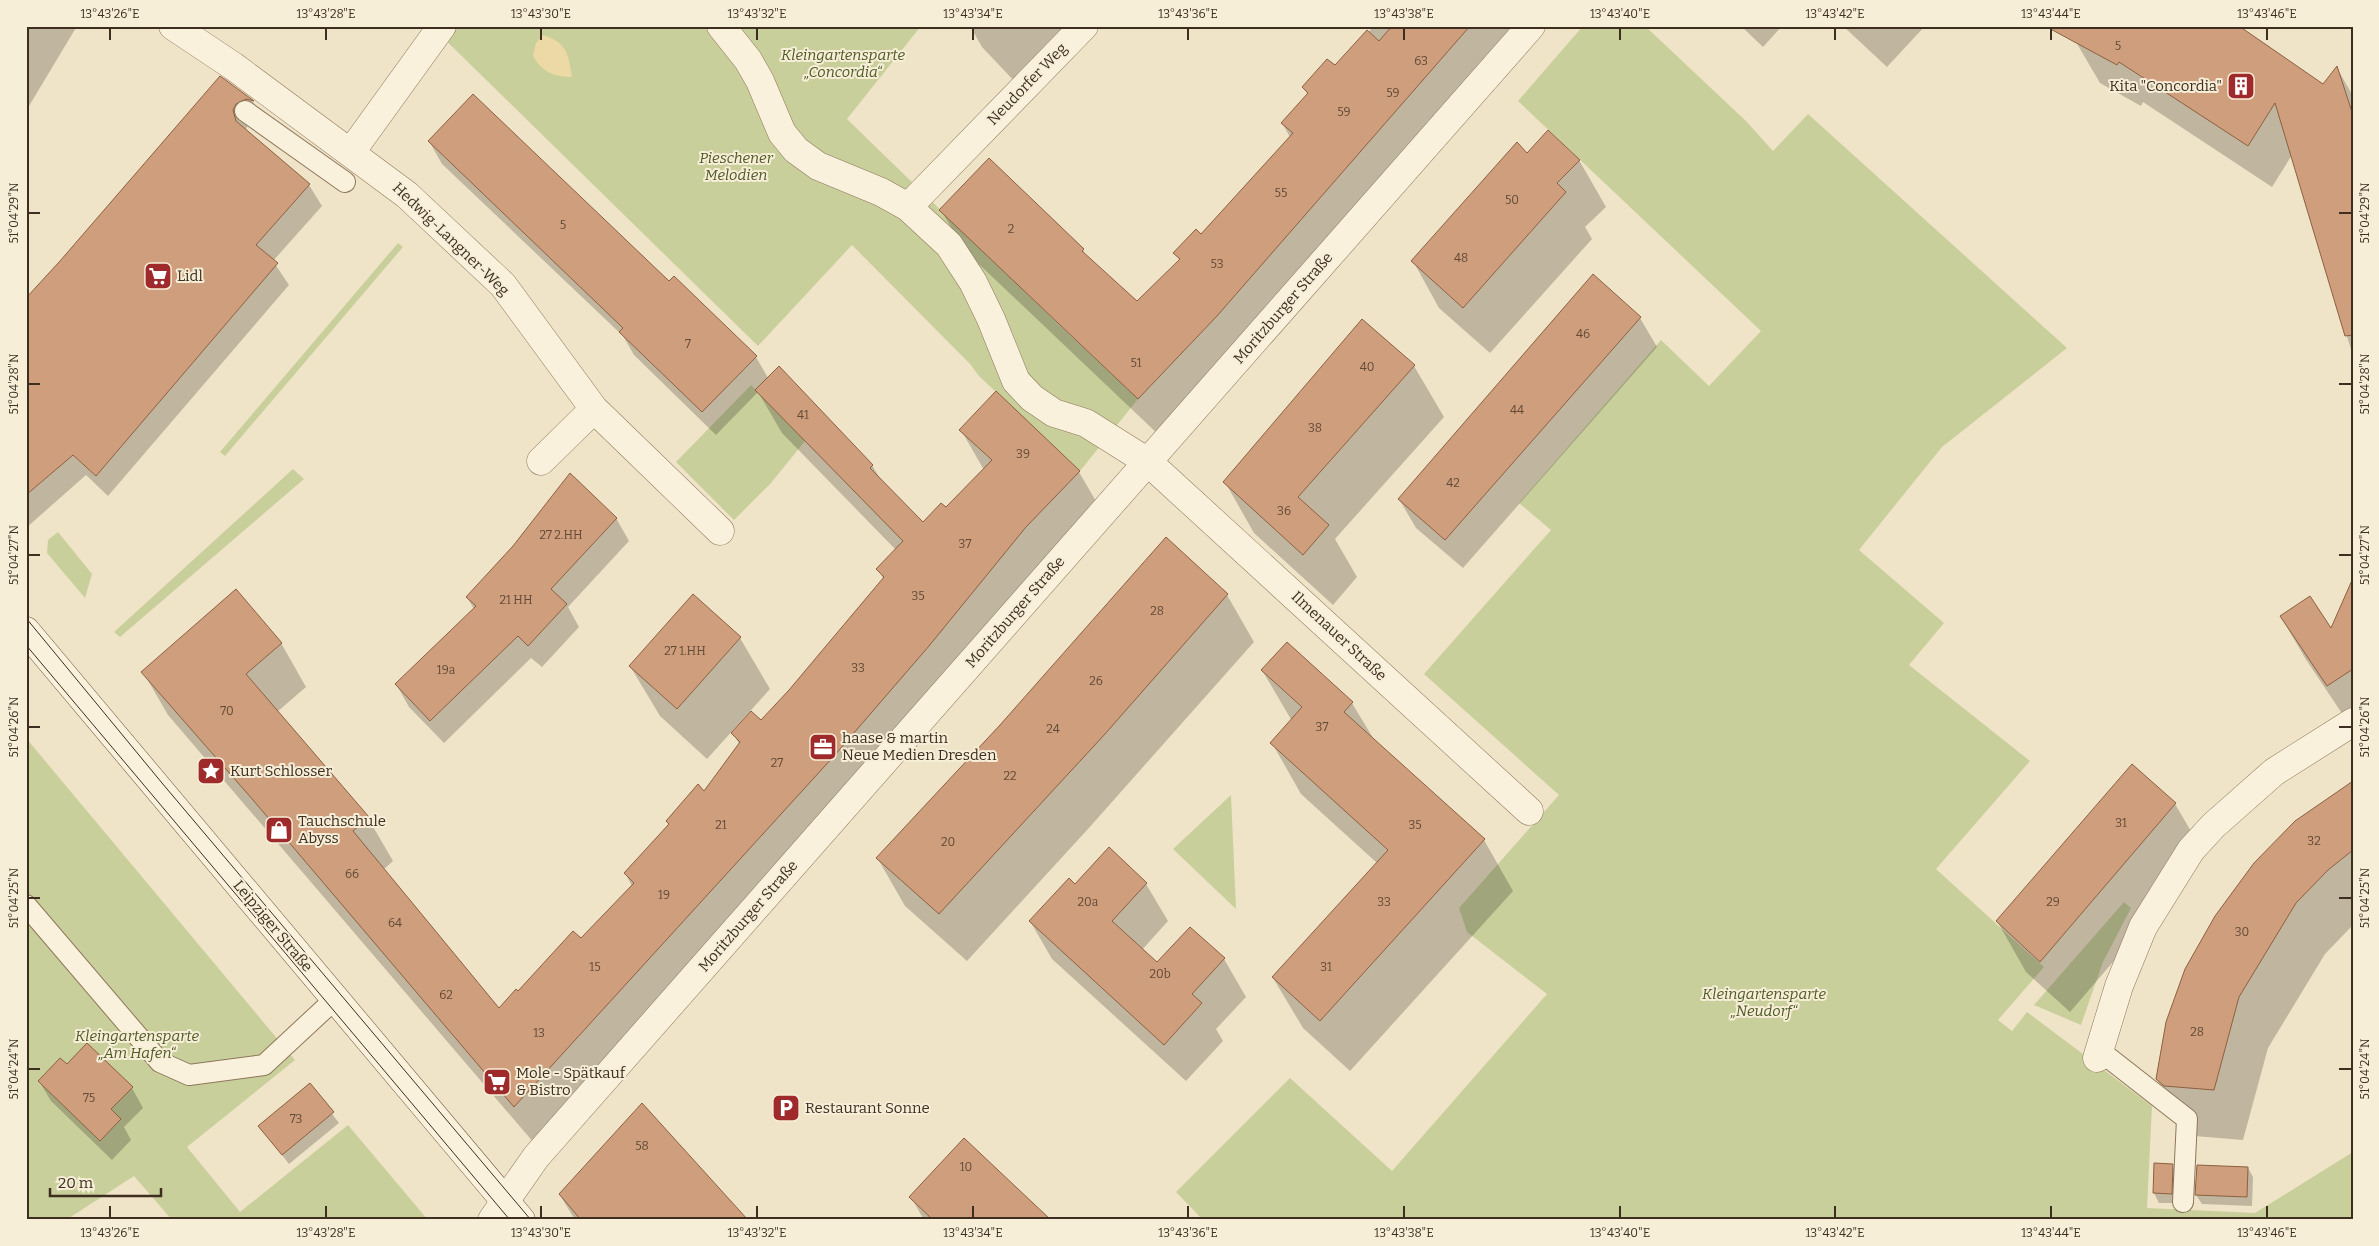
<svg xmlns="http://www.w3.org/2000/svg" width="2379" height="1246" font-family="Bitter,serif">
	<rect width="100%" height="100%" fill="#f0e4c8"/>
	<path fill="#c9cf9b" d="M431,26H921L847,119L1060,326L1138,399L1080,471L979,376L970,364L852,245L758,346Z
		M1583,26H1645L1746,121L1773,151L1808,114L2067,348L1942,447L1859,550L1944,623L1909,665L2030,761L1936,869L2044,967L1998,1020L2012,1031L2027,1012L2152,1106L2147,1208L2255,1213L2353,1152V1220H1203L1176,1192L1290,1078L1392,1171L1547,994L1467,932L1459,908L1559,795L1424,674L1551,530L1519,503L1661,340L1709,386L1761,331L1518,101Z
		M398,243L403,247L225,456L220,452Z
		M751,385L805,441L771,483L734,520L676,462Z
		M293,469L304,479L120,637L114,632Z
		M58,532L92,574L85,598L47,553L48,540Z
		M26,738L295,1060L187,1147L240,1212L348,1125L428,1220H172L134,1176L66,1220H26Z
		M1231,795L1236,909L1173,849Z
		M2124,902L2131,908L2103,962L2081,1025L2034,1005Z"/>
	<path fill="#ecd9a5" d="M543,35C567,43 568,53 572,77C553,76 543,73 533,56L536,43Z"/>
	<path fill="#0003" d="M26,26H77L26,111Z
		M970,26H1081L1019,86L982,47Z
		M1374,26H1528L1162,438L964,250L941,210L1083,250L1086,256L1137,303L1180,261L1175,253L1201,235L1290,137L1282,123L1308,95L1303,87L1335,67Z
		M1741,26H1782L1763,47Z
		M1843,26H1925L1887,67Z
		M2076,42L2323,86L2337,68L2353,96V356L2292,155L2272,187L2143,102L2141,106L2100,83Z
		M220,78L253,102L264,122L258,120L248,125L245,131L309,185L322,206L273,261L289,285L108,496L86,475L26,528V299L38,289Z
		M429,141L670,283L756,357L768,378L872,465L882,482L923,524L946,509L984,470L961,430L1079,472L1104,515L540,1150L168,715L143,672L281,643L306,687L277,712L368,818L393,861L384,869L499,1010L581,940L632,886L625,873L669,825L667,821L704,793L740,745L733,734L762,722L884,580L878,569L896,550L782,433L758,392L716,435L634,355L623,336L442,164Z
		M1527,155L1579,160L1606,207L1585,227L1592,239L1490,353L1439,308L1413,261Z
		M1640,318L1657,347L1463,568L1416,528L1399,499Z
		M1362,320L1414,366L1444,417L1335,539L1357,577L1333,605L1254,533L1225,482Z
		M616,518L629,541L568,607L579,627L542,667L531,658L444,743L409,707L396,684L474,609L467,597Z
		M2353,580V726L2351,727L2305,658L2281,617L2332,630Z
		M1227,595L1254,642L1088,829L967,961L905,906L878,859Z
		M693,596L740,638L770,689L707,759L660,716L630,666Z
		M1287,643L1352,703L1376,743L1484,840L1513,891L1350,1071L1303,1028L1273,978L1377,863L1301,794L1272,743L1292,721L1262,670Z
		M2132,766L2175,804L2205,855L2070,1012L2026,972L1997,921Z
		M2353,782V925L2325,954L2268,1048L2243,1140L2194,1136L2187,1130L2157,1079L2296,822Z
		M1109,849L1146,884L1168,921L1142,950L1157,964L1224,959L1246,997L1216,1029L1223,1041L1186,1081L1052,959L1030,921L1075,886Z
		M67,1066L132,1088L143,1108L124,1127L131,1140L112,1160L51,1101L39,1081Z
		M310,1085L339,1123L289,1164L260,1127Z
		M2155,1164L2172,1165L2178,1175L2176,1203H2159L2154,1193Z
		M2248,1168L2253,1177L2252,1206L2202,1204L2196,1195Z
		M560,1195L746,1220H575Z
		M911,1197L1049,1220H924Z"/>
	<path fill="#cf9f7d" stroke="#8d5f41" d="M1392,26H1470L1217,316L1138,399L939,210L989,158L1084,249L1082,251L1137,301L1180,259L1173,253L1196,229L1201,234L1293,133L1281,123L1308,93L1302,87L1327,59L1335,65L1367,30L1379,41Z
		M2045,26H2239L2323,84L2337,66L2353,115V335L2345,336L2275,103L2248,146L2119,62L2117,65Z
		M220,76L254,101L246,99L236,104L233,110L236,121L310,184L256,245L278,263L96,476L73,455L26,495V298L60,261Z
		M473,94L669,281L674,276L757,356L702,412L619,332L623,328L428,141Z
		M1548,130L1580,160L1557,183L1566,192L1463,308L1411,261L1517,142L1527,153Z
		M1593,274L1641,317L1445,540L1398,499Z
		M1362,319L1415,365L1298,497L1329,525L1303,555L1223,482Z
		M779,366L873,465L870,468L923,522L941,503L946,507L992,460L959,430L996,391L1080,471L1026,527L929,646L834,756L514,1107L253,800L141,672L236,589L282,643L246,674L369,817L353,831L499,1008L516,989L518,991L573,931L581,938L634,883L624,873L669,824L666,821L698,784L704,791L740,742L731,733L751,711L761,720L789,690L884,577L876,569L903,541L755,390Z
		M570,473L617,518L551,589L567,604L528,646L518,636L430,721L395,684L476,606L466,597L513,546Z
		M1166,537L1228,594L1105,734L939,914L876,858L1000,725Z
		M2353,578V669L2327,686L2280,616L2310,596L2331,628Z
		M693,594L741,637L677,709L629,666Z
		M1287,642L1353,702L1344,712L1485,839L1320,1021L1272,977L1388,850L1270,743L1302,707L1261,670Z
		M2132,764L2176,803L2040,962L1996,921Z
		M2353,781V850L2328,870L2296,903L2239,997L2214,1090L2164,1086L2156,1079L2166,1022L2185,969L2215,916L2254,863L2295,821Z
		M1109,847L1147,883L1112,921L1157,962L1190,927L1225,958L1192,994L1202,1003L1164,1045L1029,921L1069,878L1075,884Z
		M87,1043L133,1087L111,1109L121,1119L100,1141L38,1081L60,1058L67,1064Z
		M310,1083L334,1112L282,1155L258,1126Z
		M642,1103L748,1220H581L559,1194Z
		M964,1138L1051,1220H933L909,1197Z
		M2154,1163L2173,1164L2172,1194L2153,1193Z
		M2197,1165L2248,1167L2247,1197L2195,1195Z"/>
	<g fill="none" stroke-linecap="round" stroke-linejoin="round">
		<defs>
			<path id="lane" d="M245,111L345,182
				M26,905L160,1062L189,1075L264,1065L335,999
				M2100,1051L2187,1119L2183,1202"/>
			<path id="street" d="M173,26L233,66L407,195L503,285L594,409L720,531
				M721,26L748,60L760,81L782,133L796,150L818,166L881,192L908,207L949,245L973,282L991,319L1016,381L1032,398L1054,413L1086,423L1148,462L1529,811
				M351,152L442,26
				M908,207L1084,26
				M541,461L594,409
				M2097,1058L2119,986L2143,927L2191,850L2213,826L2274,772L2353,722
				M492,1220L536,1157L1531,26"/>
			<path id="secondary" d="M26,631L521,1220"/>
		</defs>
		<use href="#lane" stroke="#8d765c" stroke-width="22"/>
		<use href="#street" stroke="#8d765c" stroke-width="29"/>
		<use href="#secondary" stroke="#6f573f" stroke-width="29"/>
		<use href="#lane" stroke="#faf1dc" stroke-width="20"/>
		<use href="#street" stroke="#faf1dc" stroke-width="28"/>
		<use href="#secondary" stroke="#faf1dc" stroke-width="28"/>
		<path stroke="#3d2e20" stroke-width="1" d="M26,618L162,783L531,1220
			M26,645L510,1220"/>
	</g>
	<path fill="none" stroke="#3d2e20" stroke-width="2" d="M110,28V40M326,28V40M541,28V40M757,28V40M973,28V40M1188,28V40M1404,28V40M1620,28V40M1835,28V40M2051,28V40M2267,28V40M28,213H40M2339,213H2352M28,384H40M2339,384H2352M28,555H40M2339,555H2352M28,727H40M2339,727H2352M28,898H40M2339,898H2352M28,1069H40M2339,1069H2352M110,1206V1218M326,1206V1218M541,1206V1218M757,1206V1218M973,1206V1218M1188,1206V1218M1404,1206V1218M1620,1206V1218M1835,1206V1218M2051,1206V1218M2267,1206V1218"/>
	<defs>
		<symbol id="building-square" viewBox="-11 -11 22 22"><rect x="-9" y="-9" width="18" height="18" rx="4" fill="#9e2a2b" stroke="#f7eed8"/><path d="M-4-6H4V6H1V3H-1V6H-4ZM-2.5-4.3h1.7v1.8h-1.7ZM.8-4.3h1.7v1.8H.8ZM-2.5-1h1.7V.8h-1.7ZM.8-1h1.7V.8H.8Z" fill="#fff"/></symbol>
		<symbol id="supermarket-square" viewBox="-11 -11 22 22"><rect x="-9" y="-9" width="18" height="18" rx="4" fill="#9e2a2b" stroke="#f7eed8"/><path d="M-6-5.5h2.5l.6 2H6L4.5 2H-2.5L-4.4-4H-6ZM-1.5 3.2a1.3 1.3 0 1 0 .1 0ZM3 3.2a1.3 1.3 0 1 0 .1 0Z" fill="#fff"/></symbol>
		<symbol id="office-square" viewBox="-11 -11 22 22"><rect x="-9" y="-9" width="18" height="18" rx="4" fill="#9e2a2b" stroke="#f7eed8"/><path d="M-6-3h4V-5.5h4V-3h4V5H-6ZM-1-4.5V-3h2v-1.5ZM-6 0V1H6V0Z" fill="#fff"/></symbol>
		<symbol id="sight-square" viewBox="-11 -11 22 22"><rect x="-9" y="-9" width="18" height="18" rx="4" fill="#9e2a2b" stroke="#f7eed8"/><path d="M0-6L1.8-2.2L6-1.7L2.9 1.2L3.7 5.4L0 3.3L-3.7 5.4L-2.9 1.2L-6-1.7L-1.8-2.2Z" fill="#fff"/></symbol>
		<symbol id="shop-square" viewBox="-11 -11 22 22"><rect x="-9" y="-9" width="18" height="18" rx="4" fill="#9e2a2b" stroke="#f7eed8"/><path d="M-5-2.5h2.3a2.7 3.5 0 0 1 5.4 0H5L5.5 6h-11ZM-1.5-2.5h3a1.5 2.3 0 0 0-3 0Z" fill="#fff"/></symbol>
		<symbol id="parking-square" viewBox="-11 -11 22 22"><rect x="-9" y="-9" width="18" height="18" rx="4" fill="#9e2a2b" stroke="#f7eed8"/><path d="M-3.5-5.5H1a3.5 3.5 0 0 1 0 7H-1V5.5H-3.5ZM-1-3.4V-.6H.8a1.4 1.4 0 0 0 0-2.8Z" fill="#fff"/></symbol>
	</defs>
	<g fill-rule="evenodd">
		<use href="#building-square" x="2225" y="70" width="32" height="32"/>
		<use href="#supermarket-square" x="142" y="260" width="32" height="32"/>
		<use href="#office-square" x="807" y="731" width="32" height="32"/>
		<use href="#sight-square" x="195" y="755" width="32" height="32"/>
		<use href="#shop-square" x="263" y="814" width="32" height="32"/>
		<use href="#supermarket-square" x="481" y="1066" width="32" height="32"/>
		<use href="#parking-square" x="770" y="1092" width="32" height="32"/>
	</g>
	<g text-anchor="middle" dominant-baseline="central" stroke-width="4" stroke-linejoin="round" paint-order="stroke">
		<g font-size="12" fill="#624a37">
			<text x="2118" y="46">5</text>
			<text x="1421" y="61">63</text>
			<text x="1393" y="93">59</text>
			<text x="1344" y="112">59</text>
			<text x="1281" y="193">55</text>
			<text x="1512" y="200">50</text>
			<text x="563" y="225">5</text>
			<text x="1011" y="229">2</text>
			<text x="1461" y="258">48</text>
			<text x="1217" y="264">53</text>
			<text x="1583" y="334">46</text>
			<text x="688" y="344">7</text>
			<text x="1136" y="363">51</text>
			<text x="1367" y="367">40</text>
			<text x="1517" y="410">44</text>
			<text x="803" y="415">41</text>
			<text x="1315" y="428">38</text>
			<text x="1023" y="454">39</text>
			<text x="1453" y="483">42</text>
			<text x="1284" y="511">36</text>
			<text x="561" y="535">27 2.HH</text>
			<text x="965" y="544">37</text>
			<text x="918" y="596">35</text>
			<text x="516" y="600">21 HH</text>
			<text x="1157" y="611">28</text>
			<text x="685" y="651">27 1.HH</text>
			<text x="858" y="668">33</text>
			<text x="446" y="670">19a</text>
			<text x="1096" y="681">26</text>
			<text x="227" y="711">70</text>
			<text x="1322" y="727">37</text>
			<text x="1053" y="729">24</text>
			<text x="777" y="763">27</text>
			<text x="1010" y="776">22</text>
			<text x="2121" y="823">31</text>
			<text x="721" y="825">21</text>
			<text x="1415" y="825">35</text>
			<text x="2314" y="841">32</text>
			<text x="948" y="842">20</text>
			<text x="352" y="874">66</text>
			<text x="664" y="895">19</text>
			<text x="1088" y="902">20a</text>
			<text x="1384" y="902">33</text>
			<text x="2053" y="902">29</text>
			<text x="395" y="923">64</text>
			<text x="2242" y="932">30</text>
			<text x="595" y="967">15</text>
			<text x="1326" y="967">31</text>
			<text x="1160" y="974">20b</text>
			<text x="446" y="995">62</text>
			<text x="2197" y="1032">28</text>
			<text x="539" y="1033">13</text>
			<text x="89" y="1098">75</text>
			<text x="296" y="1119">73</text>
			<text x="642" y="1146">58</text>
			<text x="966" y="1167">10</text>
		</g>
		<g font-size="15" font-style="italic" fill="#4d5a26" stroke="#f7eed8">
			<text x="843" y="55">Kleingartensparte<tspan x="843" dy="17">„Concordia“</tspan></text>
			<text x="736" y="158">Pieschener<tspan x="736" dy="17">Melodien</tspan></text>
			<text x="1764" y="994">Kleingartensparte<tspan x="1764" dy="17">„Neudorf“</tspan></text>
			<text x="137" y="1036">Kleingartensparte<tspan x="137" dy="17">„Am Hafen“</tspan></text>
		</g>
		<g font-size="15" fill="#3d2e20" stroke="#f7eed8">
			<text transform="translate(1027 84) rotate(-46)">Neudorfer Weg</text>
			<text transform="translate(451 239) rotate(44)">Hedwig-Langner-Weg</text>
			<text transform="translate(1283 308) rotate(-49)">Moritzburger Straße</text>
			<text transform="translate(1015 612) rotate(-49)">Moritzburger Straße</text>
			<text transform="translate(1339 636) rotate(43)">Ilmenauer Straße</text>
			<text transform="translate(748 916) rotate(-49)">Moritzburger Straße</text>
			<text transform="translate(273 926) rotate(50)">Leipziger Straße</text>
		</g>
		<g font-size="15" fill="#3d2e20" stroke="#f7eed8" text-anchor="start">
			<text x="2222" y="86" text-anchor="end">Kita "Concordia"</text>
			<text x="177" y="276">Lidl</text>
			<text x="842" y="738">haase &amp; martin<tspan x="842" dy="17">Neue Medien Dresden</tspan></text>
			<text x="230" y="771">Kurt Schlosser</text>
			<text x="298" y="821">Tauchschule<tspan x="298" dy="17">Abyss</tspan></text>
			<text x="516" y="1073">Mole - Spätkauf<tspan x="516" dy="17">&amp; Bistro</tspan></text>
			<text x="805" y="1108">Restaurant Sonne</text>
		</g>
	</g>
	<rect width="2379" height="1246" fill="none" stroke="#f7eed8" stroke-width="55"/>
	<path d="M50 1188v8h111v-8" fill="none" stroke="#3d2e20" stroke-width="2.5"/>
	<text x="58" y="1188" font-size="15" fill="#3d2e20" stroke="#f7eed8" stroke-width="4" paint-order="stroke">20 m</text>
	<rect x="28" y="28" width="2324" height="1190" fill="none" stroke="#3d2e20" stroke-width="2"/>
	<g font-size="12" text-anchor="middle" fill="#3d2e20">
		<text x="110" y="18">13°43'26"E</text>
		<text x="326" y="18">13°43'28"E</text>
		<text x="541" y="18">13°43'30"E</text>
		<text x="757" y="18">13°43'32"E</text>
		<text x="973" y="18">13°43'34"E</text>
		<text x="1188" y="18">13°43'36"E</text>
		<text x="1404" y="18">13°43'38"E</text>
		<text x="1620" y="18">13°43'40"E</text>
		<text x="1835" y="18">13°43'42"E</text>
		<text x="2051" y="18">13°43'44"E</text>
		<text x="2267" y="18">13°43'46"E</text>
		<text transform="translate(14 213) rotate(-90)" y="4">51°04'29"N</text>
		<text transform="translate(2365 213) rotate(-90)" y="4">51°04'29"N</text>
		<text transform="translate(14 384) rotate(-90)" y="4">51°04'28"N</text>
		<text transform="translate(2365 384) rotate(-90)" y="4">51°04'28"N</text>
		<text transform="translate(14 555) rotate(-90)" y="4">51°04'27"N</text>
		<text transform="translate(2365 555) rotate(-90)" y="4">51°04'27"N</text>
		<text transform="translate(14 727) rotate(-90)" y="4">51°04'26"N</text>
		<text transform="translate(2365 727) rotate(-90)" y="4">51°04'26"N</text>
		<text transform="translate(14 898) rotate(-90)" y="4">51°04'25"N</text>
		<text transform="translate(2365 898) rotate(-90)" y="4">51°04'25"N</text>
		<text transform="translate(14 1069) rotate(-90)" y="4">51°04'24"N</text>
		<text transform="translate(2365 1069) rotate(-90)" y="4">51°04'24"N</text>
		<text x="110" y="1237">13°43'26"E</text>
		<text x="326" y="1237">13°43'28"E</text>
		<text x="541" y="1237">13°43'30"E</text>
		<text x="757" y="1237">13°43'32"E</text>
		<text x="973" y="1237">13°43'34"E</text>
		<text x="1188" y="1237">13°43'36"E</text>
		<text x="1404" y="1237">13°43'38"E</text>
		<text x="1620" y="1237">13°43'40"E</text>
		<text x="1835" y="1237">13°43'42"E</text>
		<text x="2051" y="1237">13°43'44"E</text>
		<text x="2267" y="1237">13°43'46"E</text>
	</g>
</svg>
